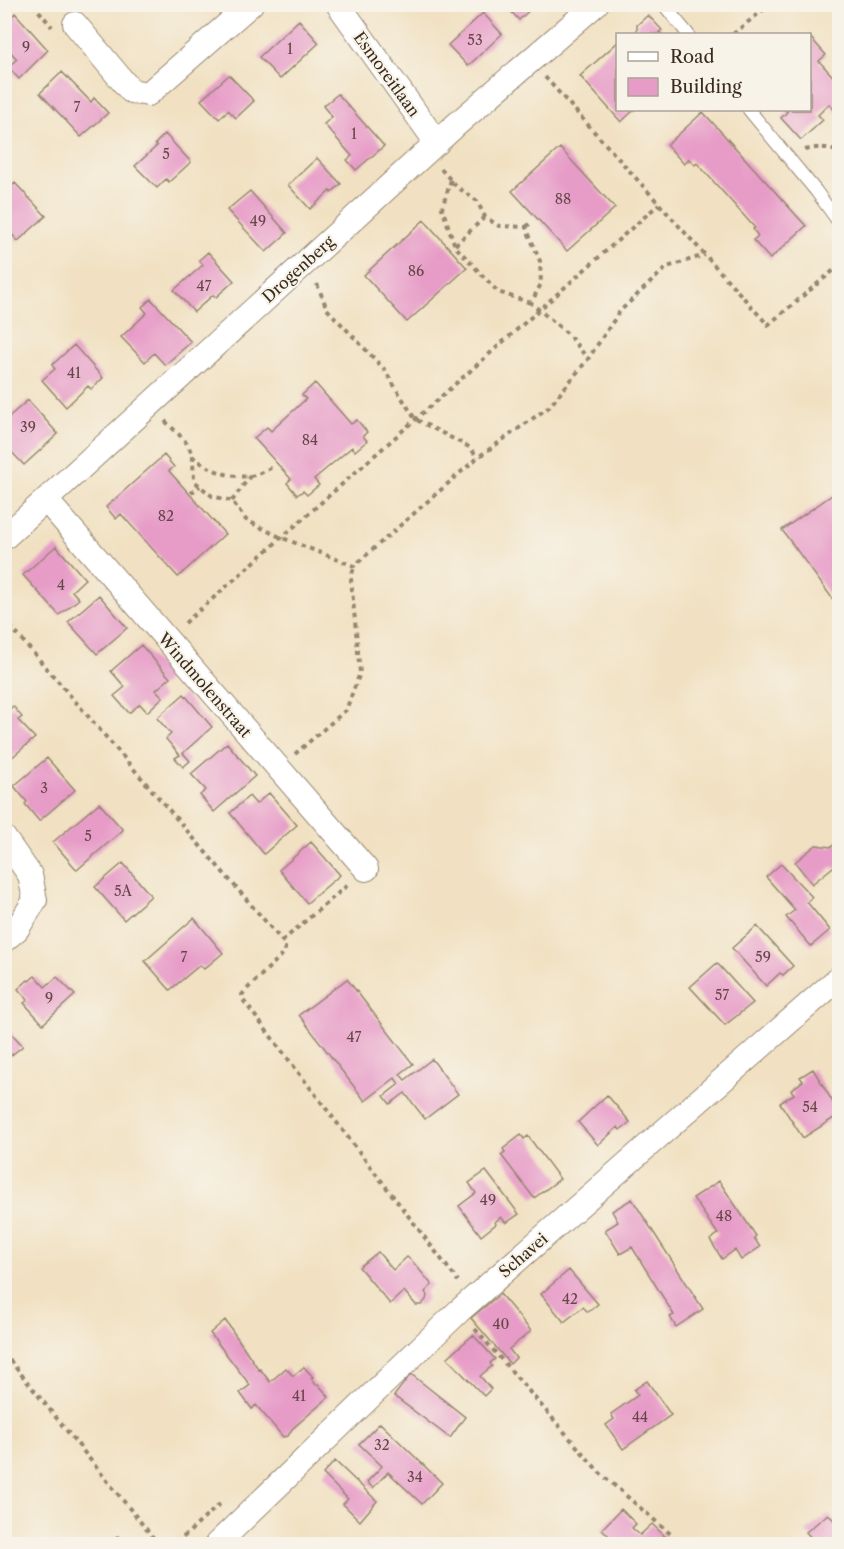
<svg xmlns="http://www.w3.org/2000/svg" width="844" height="1549" font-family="'Libre Caslon Text',serif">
	<rect width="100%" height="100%" fill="#f7f3e8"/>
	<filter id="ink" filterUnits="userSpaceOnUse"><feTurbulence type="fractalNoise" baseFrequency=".0167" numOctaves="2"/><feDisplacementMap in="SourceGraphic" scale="12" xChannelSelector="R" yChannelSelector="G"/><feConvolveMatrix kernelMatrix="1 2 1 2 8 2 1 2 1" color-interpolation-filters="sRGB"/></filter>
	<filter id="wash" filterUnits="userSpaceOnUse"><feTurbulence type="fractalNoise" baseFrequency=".008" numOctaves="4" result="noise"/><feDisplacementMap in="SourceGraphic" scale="24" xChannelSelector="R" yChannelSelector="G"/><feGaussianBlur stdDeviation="1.35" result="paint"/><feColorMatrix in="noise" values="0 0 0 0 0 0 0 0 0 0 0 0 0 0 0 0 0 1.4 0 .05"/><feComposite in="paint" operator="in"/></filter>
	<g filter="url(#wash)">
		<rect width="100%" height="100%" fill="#f1e1c2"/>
		<g id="blocks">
			<path fill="#e79cc8" d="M504,4H536L519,20Z
				M15,13L48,50L19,79L8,67L17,59L4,45V23Z
				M483,13L502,34L468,66L448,45Z
				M648,15L662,30L659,32L662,34H634L637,31V25Z
				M299,20L319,43L280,79L259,57Z
				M810,37L826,55L819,61L836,80L840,77V116L829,104L818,115L823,120L801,140L781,118L787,112L785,110H810Z
				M618,42V110H634L621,122L580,76Z
				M62,72L91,102L94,98L108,113L81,137L40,93Z
				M229,75L254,101L236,118L228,110L219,119L201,100Z
				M338,94L384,146L356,170L347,160L352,156L324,124L332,117L323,106Z
				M703,112L806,226L770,259L753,240L758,236L753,229L755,228L697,163L695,165L689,159L684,164L667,145Z
				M165,134L191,162L169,182L166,179L157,188L135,166L157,146L155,144Z
				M560,148L615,208L567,251L512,191Z
				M317,158L341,184L331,193L330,191L310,209L288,185Z
				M15,183L46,216L18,241L4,226V193Z
				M250,191L287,233L266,252L227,210Z
				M424,220L467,268L407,322L364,275Z
				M208,252L234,281L216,297L213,295L194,312L174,290L203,265L199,260Z
				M151,299L191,342L165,365L154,353L145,362L121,337L147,313L142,307Z
				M74,345L103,378L91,389L88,386L66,407L42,380L55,369L52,365Z
				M315,383L351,424L357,420L367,432L363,436L367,441L355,451L352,447L314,479L319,485L307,495L303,491L297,495L287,483L291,479L254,438L267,427L271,431L306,399L302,395Z
				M28,400L58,434L24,465L4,444V439L7,437L4,433V421Z
				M164,455L174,467L169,471L225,534L178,577L121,514L116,519L106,507Z
				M840,492V609L782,530L832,495L834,496Z
				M56,546L85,579L72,591L79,599L59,615L23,575Z
				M99,595L127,628L97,654L68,622Z
				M141,645L170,678L156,690L163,697L147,712L140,704L129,713L114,696L125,687L111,671Z
				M184,694L212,727L183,753L190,761L183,767L175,758L180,755L166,739L171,734L157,718Z
				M7,706L10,709L13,706L22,717L18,720L35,738L4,764V708Z
				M227,743L255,776L214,812L200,795L206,790L191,774Z
				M47,758L75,790L39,821L25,804L27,802L14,786Z
				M269,793L297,825L264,854L230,813L249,796L256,804Z
				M99,803L123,830L77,870L53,842Z
				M840,840V870L833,867L812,884L795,862L816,845L831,847Z
				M311,842L340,875L307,903L279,870Z
				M123,863L151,896L124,920L95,887Z
				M781,864L812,897L807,902L830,930L811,946L786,917L795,910L766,877Z
				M194,918L223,953L204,969L200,965L170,990L145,961Z
				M757,926L793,966L783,975L780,973L766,986L732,948Z
				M717,963L753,1003L725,1025L690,987Z
				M35,976L45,987L57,977L75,995L43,1024L24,1003L28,1000L18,989L28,980L29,981Z
				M347,979L413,1064L400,1074L405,1080L432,1059L458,1094L425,1119L405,1093L390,1104L384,1096L399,1084L395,1078L365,1101L299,1015Z
				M4,1025L23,1046L9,1057L4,1052Z
				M813,1069L840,1114L803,1138L780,1103L794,1094L791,1090L803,1081L800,1077Z
				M607,1095L630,1122L620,1130L618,1127L598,1145L578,1122Z
				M521,1135L524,1139L528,1136L560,1179L534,1198L501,1155L505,1152L503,1149Z
				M486,1171L519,1214L506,1223L501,1217L495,1222L496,1224L481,1236L459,1206L476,1193L469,1183Z
				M719,1181L756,1236L754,1238L760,1247L741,1260L735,1250L722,1259L710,1240L718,1234L693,1198Z
				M632,1199L703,1309L676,1327L670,1317L674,1315L632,1247L620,1254L605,1230L618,1222L612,1211Z
				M378,1252L393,1270L407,1257L413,1262L432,1285L425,1292L427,1295L426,1300L421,1305H416L404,1291L390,1304L359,1267Z
				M569,1270L598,1304L588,1312L583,1307L564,1322L541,1294Z
				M500,1294L531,1331L509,1349L516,1358L510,1364L471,1318Z
				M225,1320L259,1370L260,1369L270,1382L286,1368L292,1375H294L304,1367L313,1377L311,1378L316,1385L318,1384L329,1397L292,1429L288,1436L283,1437L256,1405L252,1409L240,1393L250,1385L210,1333Z
				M473,1335L495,1359L490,1363L492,1366L480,1376L491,1389L484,1396L447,1358Z
				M411,1374L465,1417L450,1438L394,1396Z
				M647,1381L671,1415L623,1449L606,1425L614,1419L611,1414L638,1395L634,1390Z
				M380,1423L442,1483L422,1504L388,1472L373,1488L367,1482L382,1466L359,1444Z
				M335,1461L377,1501L360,1521L343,1504L348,1499L323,1474Z
				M621,1509L636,1524L632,1528L640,1535L652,1524L671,1542L669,1544H624L620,1541L617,1544L602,1529Z
				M828,1514L840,1527V1544H817L806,1532Z
				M118,1536L124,1543L130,1537L136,1544H109Z"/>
		</g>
	</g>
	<g filter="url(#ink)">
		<use href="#blocks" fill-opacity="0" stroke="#968670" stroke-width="1.5"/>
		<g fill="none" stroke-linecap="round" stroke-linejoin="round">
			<defs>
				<path id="lane" d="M663,4L688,34
					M749,110L816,191L840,224"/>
				<path id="street" d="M338,4L437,143
					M75,24L131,91L148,94L251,4
					M46,500L366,869
					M4,538L457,124L596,4
					M4,838L30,875L35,900L17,929L4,940
					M217,1544L459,1311L840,977"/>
			</defs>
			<use href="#lane" stroke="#968670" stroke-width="14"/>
			<use href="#street" stroke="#968670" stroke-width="26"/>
			<path stroke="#968670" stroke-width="4" stroke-dasharray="4.5 4.5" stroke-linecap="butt" d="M33,4L52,27
				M733,34L768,6L781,4
				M545,77L768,325L840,265
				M805,150C819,147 827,146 840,153
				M441,169L456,186L477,201L485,217L499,226L526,227L540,261L541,284L531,303L568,334L588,359
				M451,180L442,208L455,246L498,292L531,303
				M526,227L532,222
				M455,245L485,217
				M317,284L327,309L384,369L415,419L471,448L477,458
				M165,421C190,445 193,445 194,481L212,496L232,501L246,520L280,537L354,566L477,458L549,407L588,359L620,311L667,267L705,255
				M192,456C207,469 230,479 250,476C258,475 266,470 273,467
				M191,493L200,486
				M232,501L250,476
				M4,619L285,944V952L245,991L242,995L243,1000L458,1281
				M185,623L659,204
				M295,754L346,710L360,673L351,579L354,566
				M282,941L350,883
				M475,1329L600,1473L682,1544
				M4,1353L155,1540L179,1541L220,1504"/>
			<use href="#lane" stroke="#fff" stroke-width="12"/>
			<use href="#street" stroke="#fff" stroke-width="24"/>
		</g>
	</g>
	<g text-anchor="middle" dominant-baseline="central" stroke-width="4.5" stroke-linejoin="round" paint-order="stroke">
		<g font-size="14" fill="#664648">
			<text x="475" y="40">53</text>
			<text x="26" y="47">9</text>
			<text x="290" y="49">1</text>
			<text x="77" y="107">7</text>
			<text x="354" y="134">1</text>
			<text x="166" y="154">5</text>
			<text x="563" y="199">88</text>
			<text x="258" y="221">49</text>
			<text x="416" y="271">86</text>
			<text x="204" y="286">47</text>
			<text x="74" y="373">41</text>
			<text x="28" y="427">39</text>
			<text x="310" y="440">84</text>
			<text x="166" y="516">82</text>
			<text x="61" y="585">4</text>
			<text x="44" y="788">3</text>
			<text x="88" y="836">5</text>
			<text x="123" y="891">5A</text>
			<text x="184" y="957">7</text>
			<text x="763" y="957">59</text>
			<text x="722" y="995">57</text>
			<text x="49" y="998">9</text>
			<text x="354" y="1037">47</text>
			<text x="810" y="1107">54</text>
			<text x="488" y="1200">49</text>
			<text x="724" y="1216">48</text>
			<text x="570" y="1299">42</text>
			<text x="501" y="1324">40</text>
			<text x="299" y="1396">41</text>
			<text x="640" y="1417">44</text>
			<text x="382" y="1445">32</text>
			<text x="415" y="1477">34</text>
		</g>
		<g font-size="16" fill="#3b2a1e" stroke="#f7f3e8">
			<text transform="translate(387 74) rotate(54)">Esmoreitlaan</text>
			<text transform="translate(298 269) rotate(-42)">Drogenberg</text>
			<text transform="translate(205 685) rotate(49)">Windmolenstraat</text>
			<text transform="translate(523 1255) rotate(-41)">Schavei</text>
		</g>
	</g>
	<rect width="844" height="1549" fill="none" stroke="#f7f3e8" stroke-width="24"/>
	<rect x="616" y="33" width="195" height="78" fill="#f7f3e8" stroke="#aca397" stroke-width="1.5"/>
	<rect x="628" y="52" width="30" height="9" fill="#ffffff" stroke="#aca397" stroke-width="1.5"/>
	<text x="670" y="63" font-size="18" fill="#3b2a1e">Road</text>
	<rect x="628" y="78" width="30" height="18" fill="#e79cc8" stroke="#aca397" stroke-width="1.5"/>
	<text x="670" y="93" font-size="18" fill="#3b2a1e">Building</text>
</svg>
